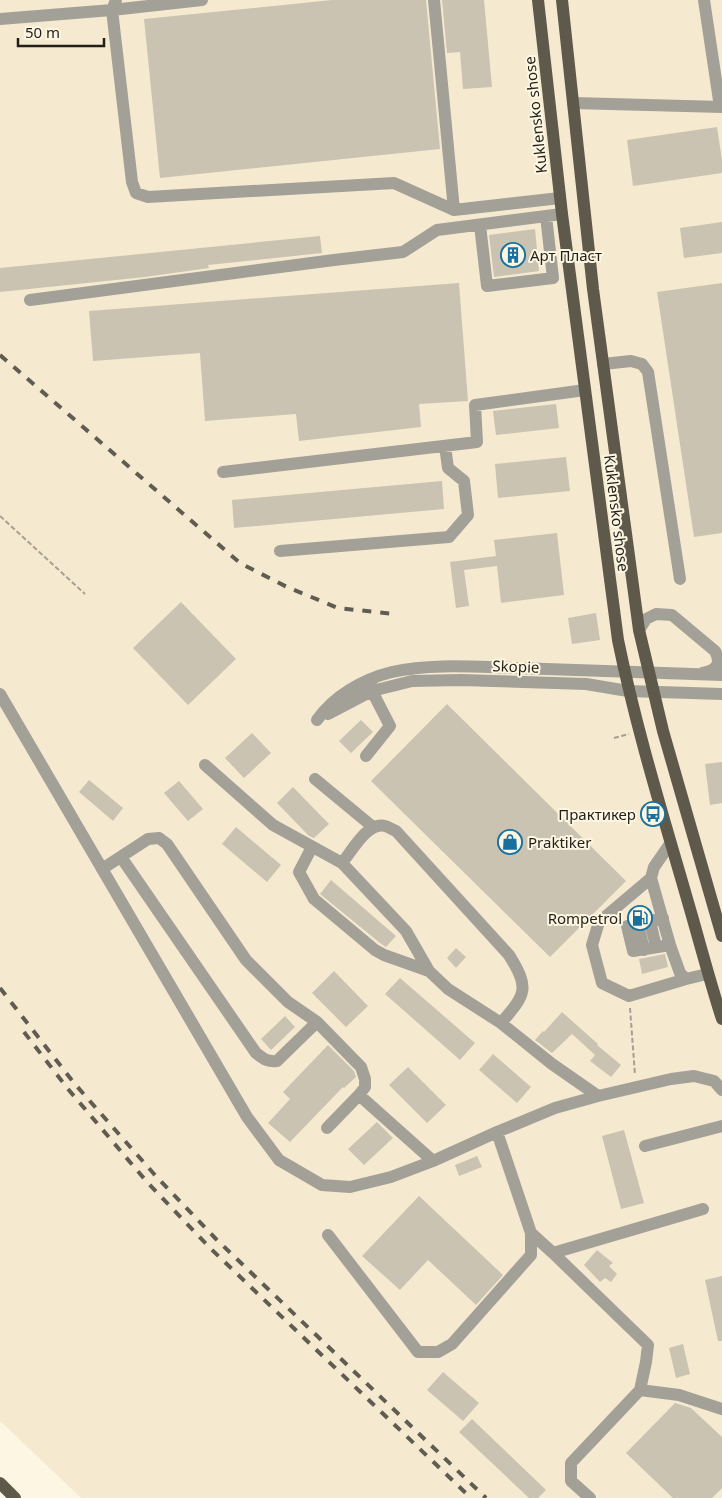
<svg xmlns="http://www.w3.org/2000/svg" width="722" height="1498" font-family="'Noto Sans',sans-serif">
	<rect width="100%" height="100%" fill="#fdf6e2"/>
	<path fill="#f5ead0" d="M0,0H722V1498H81L0,1421Z"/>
	<path fill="#cbc3b1" d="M332,0H426L440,149L160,178L144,19Z
		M442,0H484L492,87L463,89L460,52L447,53Z
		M717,127L722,160V173L633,186L627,140Z
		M722,222V253L684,258L680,228Z
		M535,229L539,271L494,277L489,235Z
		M320,236L322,253L208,265L209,268L145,277L0,292V268Z
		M459,283L468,401L419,404L421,427L299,441L296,414L205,421L200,353L93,361L89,311Z
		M722,283V533L694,537L657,292Z
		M556,404L559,428L496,435L493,411Z
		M566,457L570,491L498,498L495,464Z
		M442,481L444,509L234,528L232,500Z
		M557,533L564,595L501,603L497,566L464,570L469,606L456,608L450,562L496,556L494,540Z
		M181,602L236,659L188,705L133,648Z
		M596,613L600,640L572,644L568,618Z
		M447,704L626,881L550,957L371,781Z
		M361,720L373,732L351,753L339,741Z
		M252,733L271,753L244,778L225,758Z
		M722,762V803L710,805L705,764Z
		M89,780L123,808L113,821L79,792Z
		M179,781L203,809L188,821L164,793Z
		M293,787L329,824L314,838L309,836L277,803Z
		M236,827L281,865L267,882L222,844Z
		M331,880L396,936L386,947L380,943L320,894Z
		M456,948L466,957L456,968L447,958Z
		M665,954L668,967L642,974L639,959Z
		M334,971L368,1006L346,1027L312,993Z
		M400,978L475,1043L460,1060L385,994Z
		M562,1012L598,1044L597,1045L621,1065L611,1077L590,1061L595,1055L572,1034L552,1053L535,1040L543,1031L544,1032Z
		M285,1016L295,1027L271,1050L261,1039Z
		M328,1045L354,1071L356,1077L344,1088L343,1087L290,1142L268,1123L290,1099L283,1092Z
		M493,1054L531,1087L517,1103L479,1070Z
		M408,1067L446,1105L427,1123L389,1085Z
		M377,1122L393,1138L364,1165L348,1149Z
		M624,1130L644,1203L621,1209L602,1136Z
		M477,1156L482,1167L459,1176L455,1165Z
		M419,1196L503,1275L476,1305L428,1260L400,1290L362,1256Z
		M597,1250L613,1263L609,1266L617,1274L611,1282L605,1278L600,1282L584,1265Z
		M722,1276V1341H718L705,1280Z
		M683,1344L690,1374L676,1378L669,1348Z
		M443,1372L479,1403L463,1421L427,1390Z
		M675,1403L691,1408L722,1437V1488L712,1498H673L626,1453Z
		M472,1419L546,1490L538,1498H529L459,1432Z"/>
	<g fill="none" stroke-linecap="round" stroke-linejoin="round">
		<path stroke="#a5a091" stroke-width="2" stroke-dasharray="5 2.5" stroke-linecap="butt" d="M0,516L85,594
			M614,738L629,734
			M630,1008L635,1075"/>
		<path stroke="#a3a098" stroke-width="12" d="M116,0L112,10L202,0
			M434,0L454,210
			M704,0L720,107
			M0,19L112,10L132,182L136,193L148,197L394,183L454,210L560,198
			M573,103L722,107
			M480,225L487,286L553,278L546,216
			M30,300L334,260L403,252L437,230L562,214
			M603,364L631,361L642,364L648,372L680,579
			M223,472L477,442L475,405L585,390
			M280,551L449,537L468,515L464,481L448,468L445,446
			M639,630L646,619L656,614L672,615L715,651C722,665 716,670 702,673
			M0,694L247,1117L279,1160L322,1185L350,1187L391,1177L433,1161L497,1132L555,1108L598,1096L671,1079L694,1076L714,1081L722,1090
			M328,714L372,691L412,681L461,680L586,684L628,691L722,694
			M317,720C334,696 363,679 392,672C432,663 476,667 517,668C585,670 654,673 722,675
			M366,756L390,726L372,691L371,685
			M205,765L273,825L342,863L406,931L429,971L448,989L501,1023L552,1064L598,1096
			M315,779L373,827
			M670,844L654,867L651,878L670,945L680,973L686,979L707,974
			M312,847L299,872L314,899L375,950L384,955L429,971
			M121,857L256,1053C264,1059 267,1062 277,1061L317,1022
			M342,863C352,851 368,821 385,826C389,827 393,830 396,831L509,955C530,989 526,994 501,1023
			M102,869L148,839L159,838L167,844L246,960L288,1002L317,1022L361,1067L365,1079V1087L359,1095L327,1128
			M651,878L599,922L592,945L602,983L629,996L686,979
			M663,918L627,926L633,951L670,945
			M650,921L656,947
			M638,923L644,950
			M359,1095L433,1161
			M645,1146L722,1126
			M531,1233L553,1253L648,1345L646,1362L640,1390L571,1463V1481L590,1498
			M328,1235L418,1352H438L452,1344L531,1255V1233L497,1132
			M553,1253L703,1209
			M640,1390L679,1395L722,1409"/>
		<path stroke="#5f594b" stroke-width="12" d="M538,0L562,214L618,640C637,733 666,825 692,916C702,951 711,985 722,1019
			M562,0L593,289L639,630L663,731L722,936
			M0,1483L15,1498"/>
		<path stroke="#605c51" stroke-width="4" stroke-dasharray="9 9" stroke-linecap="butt" d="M0,355L240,563L287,587L338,608L394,614
			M0,988L74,1083L154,1174L216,1239L486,1498
			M24,1032L68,1089L147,1182L209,1247L471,1498"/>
	</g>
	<defs>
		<symbol id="building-ring" viewBox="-11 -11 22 22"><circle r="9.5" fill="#fdf6e2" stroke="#17709f" stroke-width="1.5"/><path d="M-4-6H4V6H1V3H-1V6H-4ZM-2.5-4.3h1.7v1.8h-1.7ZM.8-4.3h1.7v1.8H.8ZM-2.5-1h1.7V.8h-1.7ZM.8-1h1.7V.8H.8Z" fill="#17709f"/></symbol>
		<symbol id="bus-ring" viewBox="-11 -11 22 22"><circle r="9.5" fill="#fdf6e2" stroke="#17709f" stroke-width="1.5"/><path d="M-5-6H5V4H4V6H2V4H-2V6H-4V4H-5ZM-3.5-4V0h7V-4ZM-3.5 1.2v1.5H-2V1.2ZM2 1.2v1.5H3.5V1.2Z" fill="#17709f"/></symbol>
		<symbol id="shop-ring" viewBox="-11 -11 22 22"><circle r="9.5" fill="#fdf6e2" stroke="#17709f" stroke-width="1.5"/><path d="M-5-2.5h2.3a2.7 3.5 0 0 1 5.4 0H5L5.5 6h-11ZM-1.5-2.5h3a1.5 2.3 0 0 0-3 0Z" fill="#17709f"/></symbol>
		<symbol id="fuel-ring" viewBox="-11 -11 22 22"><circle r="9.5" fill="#fdf6e2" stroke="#17709f" stroke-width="1.5"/><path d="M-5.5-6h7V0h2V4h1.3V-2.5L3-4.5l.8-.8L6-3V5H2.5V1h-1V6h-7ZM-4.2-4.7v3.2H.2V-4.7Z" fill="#17709f"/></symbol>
	</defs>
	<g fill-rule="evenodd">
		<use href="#building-ring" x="499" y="241" width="28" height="28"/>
		<use href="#bus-ring" x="639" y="800" width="28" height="28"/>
		<use href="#shop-ring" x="496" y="828" width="28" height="28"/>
		<use href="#fuel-ring" x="626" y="904" width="28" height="28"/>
	</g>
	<g text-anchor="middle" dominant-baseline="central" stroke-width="4" stroke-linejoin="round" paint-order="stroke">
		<g font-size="15" fill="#221f18" stroke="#fdf6e2">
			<text transform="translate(535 115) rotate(-96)">Kuklensko shose</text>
			<text transform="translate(617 513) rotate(83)">Kuklensko shose</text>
			<text transform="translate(516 666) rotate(2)">Skopie</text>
		</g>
		<g font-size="15" fill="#221f18" stroke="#fdf6e2" text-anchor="start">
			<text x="530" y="255">Арт Пласт</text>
			<text x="636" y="814" text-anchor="end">Практикер</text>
			<text x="528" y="842">Praktiker</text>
			<text x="622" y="918" text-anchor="end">Rompetrol</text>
		</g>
	</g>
	<path d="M18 38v8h86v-8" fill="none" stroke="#221f18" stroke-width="2.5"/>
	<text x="25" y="38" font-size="15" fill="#221f18" stroke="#fdf6e2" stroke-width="4" paint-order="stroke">50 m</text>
</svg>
